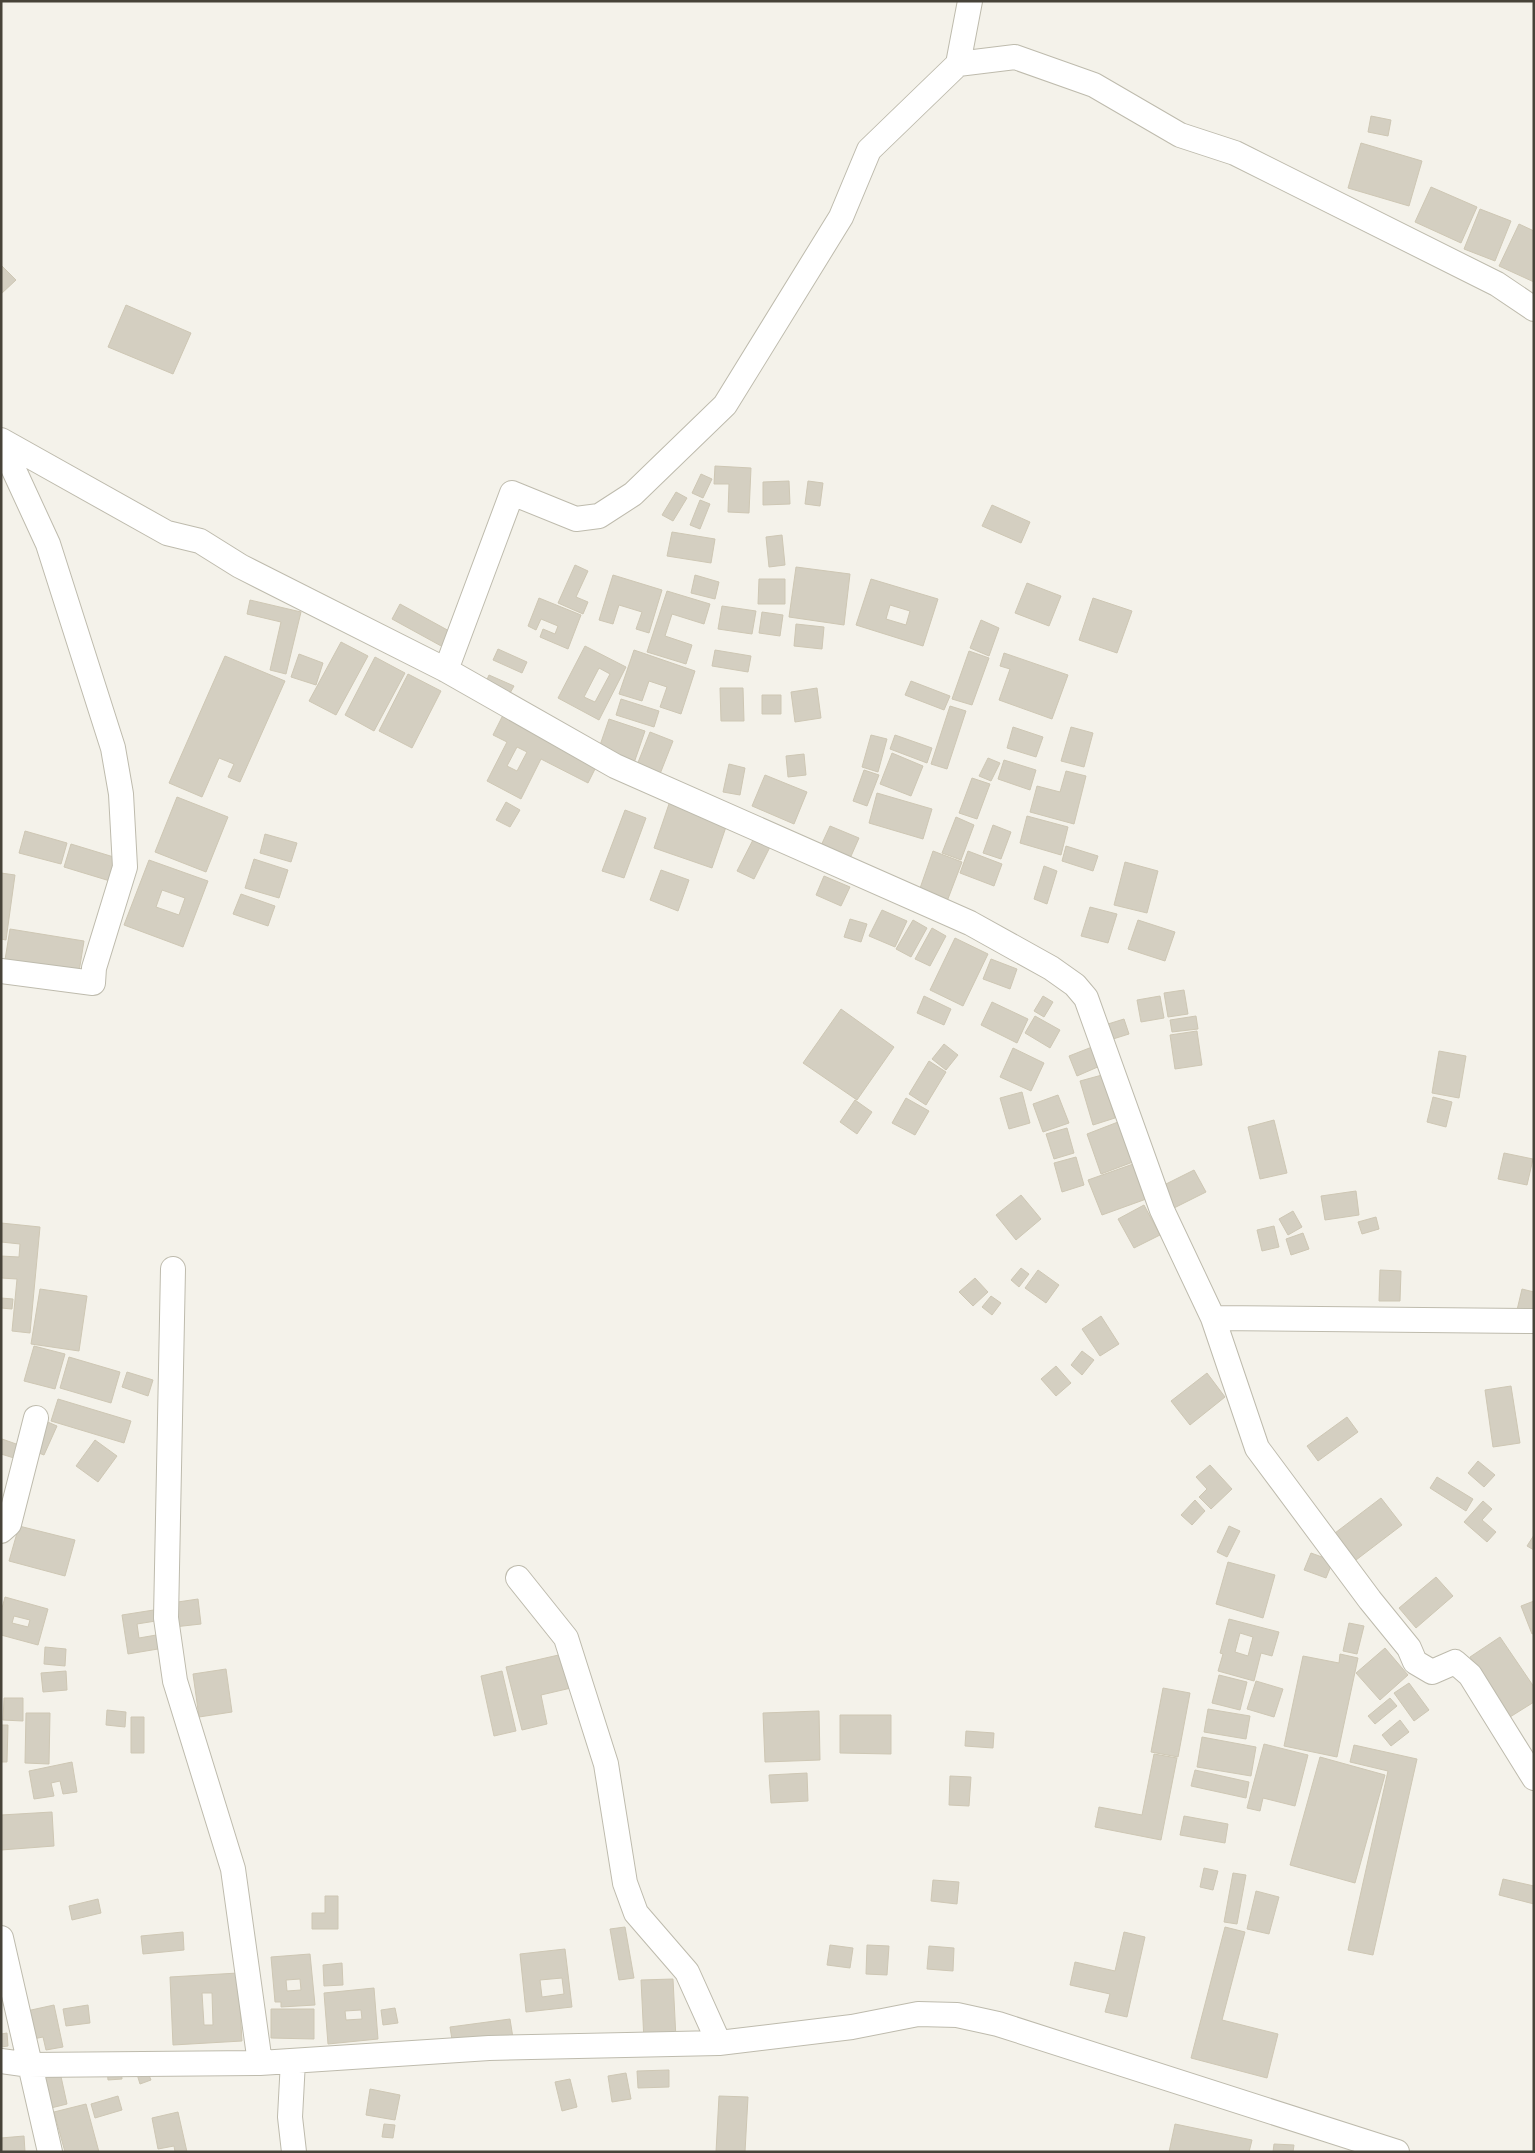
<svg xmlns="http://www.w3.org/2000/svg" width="1535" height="2153" font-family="Rubik,sans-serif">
	<rect width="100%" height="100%" fill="#f4f2ea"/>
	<path fill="#d4cfc1" stroke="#cec7b4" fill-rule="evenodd" d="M1371,116L1391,120L1388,136L1368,132Z
		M1361,143L1422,161L1409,206L1348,188Z
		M1431,187L1477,207L1461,243L1415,222Z
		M1480,209L1511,221L1495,261L1464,249Z
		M1519,224L1534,231V282L1499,266Z
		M1,265L16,280L1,294Z
		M126,305L191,333L173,374L108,347Z
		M715,466L751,468L749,513L728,512L729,484H714Z
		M701,474L712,479L703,498L692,493Z
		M789,481L790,504L763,505V482Z
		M808,481L823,483L820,506L805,504Z
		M676,492L687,498L673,521L662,515Z
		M700,500L710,504L700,529L690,525Z
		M992,505L1030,522L1021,543L982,526Z
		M672,532L715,539L711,563L667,556Z
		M782,535L785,565L769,567L766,537Z
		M575,565L588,571L576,597L588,602L583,614L558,603Z
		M796,567L850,574L844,625L789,617Z
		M613,575L662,590L649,633L636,629L642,612L619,605L613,624L599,620Z
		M695,575L719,582L715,599L691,593Z
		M759,579H785V604H758Z
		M871,579L938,599L923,646L856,625ZM890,605L910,611L906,625L886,619Z
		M1027,583L1061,596L1049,626L1015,613Z
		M667,591L710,604L704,624L672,614L665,636L692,645L686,664L647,652Z
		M539,598L581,615L568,649L540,637L543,629L555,634L558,626L541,619L536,630L528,626Z
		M1093,598L1132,611L1117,653L1079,640Z
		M250,600L301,612L286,674L270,670L281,622L247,614Z
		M400,604L451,632L443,647L392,619Z
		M722,606L756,611L752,634L718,629Z
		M762,612L783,615L780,636L759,633Z
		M981,620L999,628L989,656L970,648Z
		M796,624L824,627L822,649L794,646Z
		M341,642L368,656L336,715L309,701Z
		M585,646L626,667L599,720L558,698ZM599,668L610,674L595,702L584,697Z
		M498,649L527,662L522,673L493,660Z
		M634,650L695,671L681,714L660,707L667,687L649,681L642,701L619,694Z
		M715,650L751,656L748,672L712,666Z
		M969,651L989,658L972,705L952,699Z
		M1004,653L1068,675L1052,719L999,700L1010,669L1000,666Z
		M299,654L323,663L316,685L291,677Z
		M225,656L285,681L240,782L228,777L234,764L219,758L202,797L169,783Z
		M375,657L405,673L374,731L345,715Z
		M408,674L441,691L412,748L379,731Z
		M489,675L514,686L509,695L485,684Z
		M911,681L950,696L944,710L905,695Z
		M720,688H743L744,721H721Z
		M817,688L821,718L795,722L791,692Z
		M762,695H781V714H762Z
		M621,699L659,711L654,727L616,715Z
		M950,706L966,711L947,769L931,764Z
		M503,715L598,763L588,783L541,759L521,799L487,781L507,742L493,735ZM517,747L527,752L517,771L507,766Z
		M609,719L645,731L634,763L598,751Z
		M1013,727L1043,737L1036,757L1007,748Z
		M1071,727L1093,733L1084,767L1061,761Z
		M650,732L673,741L660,774L637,765Z
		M871,735L887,739L878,772L862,767Z
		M895,735L932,748L927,763L890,749Z
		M892,753L923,766L911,796L880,784Z
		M804,754L806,775L788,777L786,756Z
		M988,758L1000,763L991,781L979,776Z
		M1004,760L1036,770L1030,790L998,779Z
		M729,764L745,768L740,795L723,792Z
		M864,770L879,775L867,806L853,801Z
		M1066,771L1086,776L1074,824L1030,812L1037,786L1060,792Z
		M765,775L807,792L794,824L752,806Z
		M972,778L990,784L977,819L959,813Z
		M877,793L932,809L923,839L869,823Z
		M177,797L228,817L206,872L155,852Z
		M670,801L728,821L712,868L654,848Z
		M506,802L520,810L510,827L496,820Z
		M625,810L646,818L624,878L602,871Z
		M1027,816L1068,827L1061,855L1020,843Z
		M956,817L974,825L961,860L942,853Z
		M993,825L1011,832L1001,859L983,853Z
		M830,826L859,838L848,863L819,850Z
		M25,831L67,843L61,864L19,853Z
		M265,834L297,843L291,862L260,853Z
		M755,836L771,845L754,879L737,871Z
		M71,844L117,858L110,881L64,867Z
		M1066,846L1098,856L1093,871L1062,861Z
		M933,851L962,862L946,904L918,894Z
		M968,851L1002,864L994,886L960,873Z
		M254,859L288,870L279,898L245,888Z
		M149,860L208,881L183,947L124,925ZM162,890L185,898L179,915L156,907Z
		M1125,862L1158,871L1147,913L1114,905Z
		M1044,866L1057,871L1047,904L1034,899Z
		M661,870L689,880L678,911L650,900Z
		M1,873L15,875L6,940L1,939Z
		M824,876L850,887L841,906L816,895Z
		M241,894L275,906L268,926L233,914Z
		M1090,907L1117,914L1108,943L1081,936Z
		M882,910L907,921L895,947L869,936Z
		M850,919L867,924L861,942L844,937Z
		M913,920L927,928L911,957L896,949Z
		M1138,920L1175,932L1165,961L1128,949Z
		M932,928L946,936L930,966L915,959Z
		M10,929L84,941L78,978L4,966Z
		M955,938L988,954L963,1006L930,990Z
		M991,959L1017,969L1010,989L983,979Z
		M1184,990L1188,1014L1168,1017L1164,993Z
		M924,996L951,1009L944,1025L917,1013Z
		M1043,996L1053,1002L1044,1017L1034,1011Z
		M1160,996L1164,1018L1141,1022L1137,1000Z
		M992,1002L1028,1019L1017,1043L981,1025Z
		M841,1009L894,1047L857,1100L803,1063Z
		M1035,1016L1060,1030L1050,1048L1025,1033Z
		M1196,1016L1198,1029L1172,1032L1170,1020Z
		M1124,1019L1129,1034L1113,1039L1108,1024Z
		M1197,1031L1202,1065L1175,1069L1170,1035Z
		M944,1044L958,1055L946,1070L932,1059Z
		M1092,1047L1100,1066L1077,1076L1069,1056Z
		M1013,1048L1044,1063L1031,1091L1000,1077Z
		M1439,1051L1466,1056L1459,1098L1432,1093Z
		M929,1061L946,1072L926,1105L909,1094Z
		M1102,1075L1115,1118L1093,1125L1080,1081Z
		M1022,1092L1030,1123L1009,1129L1000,1098Z
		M1058,1095L1069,1123L1043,1132L1033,1104Z
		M1433,1097L1452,1102L1446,1127L1427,1122Z
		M906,1098L929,1111L915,1135L892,1123Z
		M855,1100L872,1112L857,1134L840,1122Z
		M1274,1120L1287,1173L1260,1179L1248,1127Z
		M1118,1122L1133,1162L1101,1174L1087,1134Z
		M1067,1128L1074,1153L1054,1159L1046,1134Z
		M1504,1153L1533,1159L1527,1185L1498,1179Z
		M1076,1157L1084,1185L1062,1192L1054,1163Z
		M1136,1163L1149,1198L1102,1215L1088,1180Z
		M1194,1170L1206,1192L1172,1209L1160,1187Z
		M1356,1191L1359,1215L1325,1220L1321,1196Z
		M1021,1195L1041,1219L1016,1240L996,1215Z
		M1144,1205L1160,1235L1134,1248L1118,1219Z
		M1293,1211L1302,1227L1288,1235L1279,1219Z
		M1376,1217L1379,1229L1362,1234L1358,1222Z
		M1,1223L40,1227L30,1333L12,1331L17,1279L1,1278V1256L19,1257L20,1244L1,1242Z
		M1274,1226L1279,1247L1262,1251L1257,1230Z
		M1303,1233L1309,1249L1291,1255L1286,1239Z
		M1021,1268L1029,1274L1019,1287L1011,1280Z
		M1038,1270L1059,1285L1046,1303L1025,1288Z
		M1380,1270L1401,1271L1400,1301H1379Z
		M975,1278L988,1292L973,1306L959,1292Z
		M40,1289L87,1296L79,1351L31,1344Z
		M1522,1289L1534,1292V1314L1517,1310Z
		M991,1296L1001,1303L992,1315L982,1307Z
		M1,1298L13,1299L12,1309L1,1308Z
		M1101,1316L1119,1344L1100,1356L1082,1329Z
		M34,1346L65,1354L55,1389L24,1381Z
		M1082,1351L1094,1360L1082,1375L1071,1365Z
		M69,1357L120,1372L111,1403L60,1388Z
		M1056,1366L1071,1383L1056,1396L1041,1379Z
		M127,1372L153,1380L148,1396L122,1387Z
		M1207,1373L1225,1397L1190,1425L1171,1401Z
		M1511,1386L1520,1443L1493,1447L1485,1390Z
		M58,1399L131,1421L124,1443L51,1421Z
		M1347,1417L1358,1432L1318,1461L1307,1446Z
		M43,1420L57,1426L44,1455L31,1450Z
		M2,1439L19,1445L14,1458L1,1454Z
		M95,1440L117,1456L98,1482L76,1466Z
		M1478,1461L1495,1475L1484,1487L1468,1473Z
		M1210,1465L1232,1489L1211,1509L1199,1497L1207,1489L1196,1477Z
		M1437,1477L1473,1499L1466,1511L1430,1488Z
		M1381,1498L1402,1525L1356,1560L1335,1533Z
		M1195,1500L1205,1511L1192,1525L1181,1515Z
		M1483,1501L1492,1509L1482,1520L1496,1532L1487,1542L1464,1522Z
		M19,1526L75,1540L65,1576L9,1561Z
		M1229,1526L1240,1531L1227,1557L1217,1552Z
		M1534,1535V1550L1527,1546Z
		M1311,1553L1333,1561L1326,1578L1304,1570Z
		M1228,1562L1275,1575L1263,1618L1216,1604Z
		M1436,1577L1453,1596L1416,1628L1399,1608Z
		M5,1597L48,1609L38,1645L1,1635V1612ZM14,1616L30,1620L28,1627L12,1623Z
		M198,1599L201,1624L174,1627L171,1603Z
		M1534,1601V1633L1532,1634L1521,1606Z
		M160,1609L162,1620L137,1624L139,1638L162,1634L164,1648L128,1654L122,1615Z
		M1229,1619L1279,1632L1272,1656L1261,1653L1254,1681L1218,1671L1223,1654L1220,1653ZM1240,1633L1253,1637L1248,1656L1235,1652Z
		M1349,1623L1364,1626L1357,1654L1343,1651Z
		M1500,1637L1534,1687V1702L1510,1717L1470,1657Z
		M45,1647L66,1649L65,1666L44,1664Z
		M1385,1648L1408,1675L1380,1700L1356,1673Z
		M563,1654L571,1688L541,1695L547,1724L522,1730L506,1667Z
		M1340,1654L1358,1658L1337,1757L1284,1746L1303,1656L1339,1663Z
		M226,1669L232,1712L199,1717L193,1674Z
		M66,1671L67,1690L43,1692L41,1673Z
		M502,1671L516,1731L494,1736L481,1676Z
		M1219,1675L1247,1682L1240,1710L1212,1703Z
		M1256,1681L1283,1689L1274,1717L1247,1709Z
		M1409,1683L1429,1710L1414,1721L1394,1693Z
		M1163,1688L1190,1693L1178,1757L1151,1752Z
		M4,1698H23V1721L3,1720Z
		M1390,1698L1397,1706L1375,1724L1368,1716Z
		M1208,1709L1250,1716L1246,1739L1204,1732Z
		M107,1710L126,1712L125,1727L106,1725Z
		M819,1711L820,1760L765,1762L763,1713Z
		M26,1713H50L49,1764L25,1763Z
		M840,1715H891V1754L840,1753Z
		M131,1717H144V1753H131Z
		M1400,1720L1409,1732L1391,1746L1382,1735Z
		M1,1725H8L7,1762H1Z
		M966,1731L994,1733L993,1748L965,1746Z
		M1202,1737L1256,1747L1251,1776L1197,1767Z
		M1264,1744L1308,1755L1295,1806L1263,1798L1260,1811L1247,1808Z
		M1354,1745L1417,1759L1373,1955L1348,1950L1388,1771L1350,1762Z
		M1154,1754L1177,1758L1161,1840L1095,1827L1099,1807L1142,1815Z
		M1320,1757L1385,1775L1355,1883L1290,1865Z
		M72,1762L77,1792L63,1794L60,1781L51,1783L54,1796L34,1799L29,1771Z
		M1195,1770L1249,1782L1246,1798L1191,1786Z
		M807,1773L808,1801L771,1803L769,1775Z
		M950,1776L971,1777L969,1806L949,1805Z
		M52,1812L54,1846L1,1850V1815Z
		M1184,1816L1228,1824L1225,1843L1180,1835Z
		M1204,1868L1218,1871L1213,1890L1200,1887Z
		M1233,1873L1246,1875L1237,1924L1224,1922Z
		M1503,1879L1534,1886V1904L1499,1895Z
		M933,1880L959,1882L957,1904L931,1901Z
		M1256,1891L1279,1897L1269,1934L1247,1929Z
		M325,1896H338V1929H312V1913H325Z
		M98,1899L101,1913L72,1920L69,1906Z
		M625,1927L634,1978L619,1980L610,1929Z
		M1225,1927L1245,1932L1222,2020L1278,2034L1267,2078L1191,2058Z
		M183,1932L184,1950L143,1954L141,1936Z
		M1124,1932L1145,1937L1127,2017L1105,2012L1110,1994L1070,1985L1075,1962L1115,1971Z
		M830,1945L853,1948L850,1968L827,1965Z
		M867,1945L889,1946L887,1975L866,1974Z
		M929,1946L954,1948L953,1971L927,1969Z
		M565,1949L572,2007L526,2012L520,1954ZM562,1978L564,1994L542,1997L540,1980Z
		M310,1954L315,2005L281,2007V2002H275L271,1957ZM300,1979L301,1990L287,1991L286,1980Z
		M342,1963L343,1985L324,1986L323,1965Z
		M238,1973L242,2041L173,2045L170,1977ZM202,1993H212L213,2025H204Z
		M673,1979L676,2039L644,2041L641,1980Z
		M374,1988L378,2039L328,2044L324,1993ZM361,2010L362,2019L346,2020L345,2011Z
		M54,2005L63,2047L46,2050L43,2037L28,2040L22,2012Z
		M88,2005L90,2023L66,2026L63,2009Z
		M395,2008L398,2023L383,2025L381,2010Z
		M271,2009H314V2039L271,2038Z
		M510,2019L513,2038L453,2046L450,2027Z
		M7,2033L8,2046L1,2047V2034Z
		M121,2067L122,2079L108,2080L107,2069Z
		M146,2068L151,2080L140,2084L136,2071Z
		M669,2070V2087L638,2088L637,2071Z
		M60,2072L67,2104L51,2108L43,2076Z
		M626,2073L631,2099L612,2102L608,2076Z
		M570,2079L577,2107L562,2111L555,2082Z
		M370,2089L400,2095L395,2120L366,2115Z
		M118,2096L122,2110L95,2118L91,2104Z
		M719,2096L748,2097L745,2152H716Z
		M86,2104L99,2152H65L54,2112Z
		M178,2112L187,2152H175L174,2146L158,2149L152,2118Z
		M384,2124L395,2125L393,2138L382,2137Z
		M1175,2124L1252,2140L1249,2152H1169Z
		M24,2136L25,2152H1V2138Z
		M1274,2144L1294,2145L1293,2152H1273Z"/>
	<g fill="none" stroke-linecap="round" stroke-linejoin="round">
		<defs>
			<path id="minor" d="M958,64L1015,57L1094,85L1180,135L1235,153L1497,284L1534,309
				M1,440L167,533L200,541L240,566L446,670L615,766L970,923L1051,968L1075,985L1086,998L1162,1210L1213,1318L1257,1448L1370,1600L1409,1648L1415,1662L1432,1672L1455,1662L1470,1675L1534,1778
				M1,442L48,544L113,748L121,794L125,867L94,968L93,983L1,971
				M446,670L512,493L576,519L599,516L633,494L725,405L841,217L869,150L958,64L970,1
				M173,1269L166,1618L175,1681L233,1869L260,2063
				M1213,1318L1534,1321
				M1,1531L9,1524L36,1418
				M518,1578L566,1638L606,1764L625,1883L636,1913L687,1972L719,2043
				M1,1938L50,2152
				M1,2061L30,2065L260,2063L489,2048L719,2043L852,2027L918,2014L957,2015L998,2024L1397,2152
				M293,2061L290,2117L294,2152"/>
		</defs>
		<use href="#minor" stroke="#bebbad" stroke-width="26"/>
		<use href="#minor" stroke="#fff" stroke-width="24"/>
	</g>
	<rect width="1535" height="2153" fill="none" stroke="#474339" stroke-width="5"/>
</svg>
